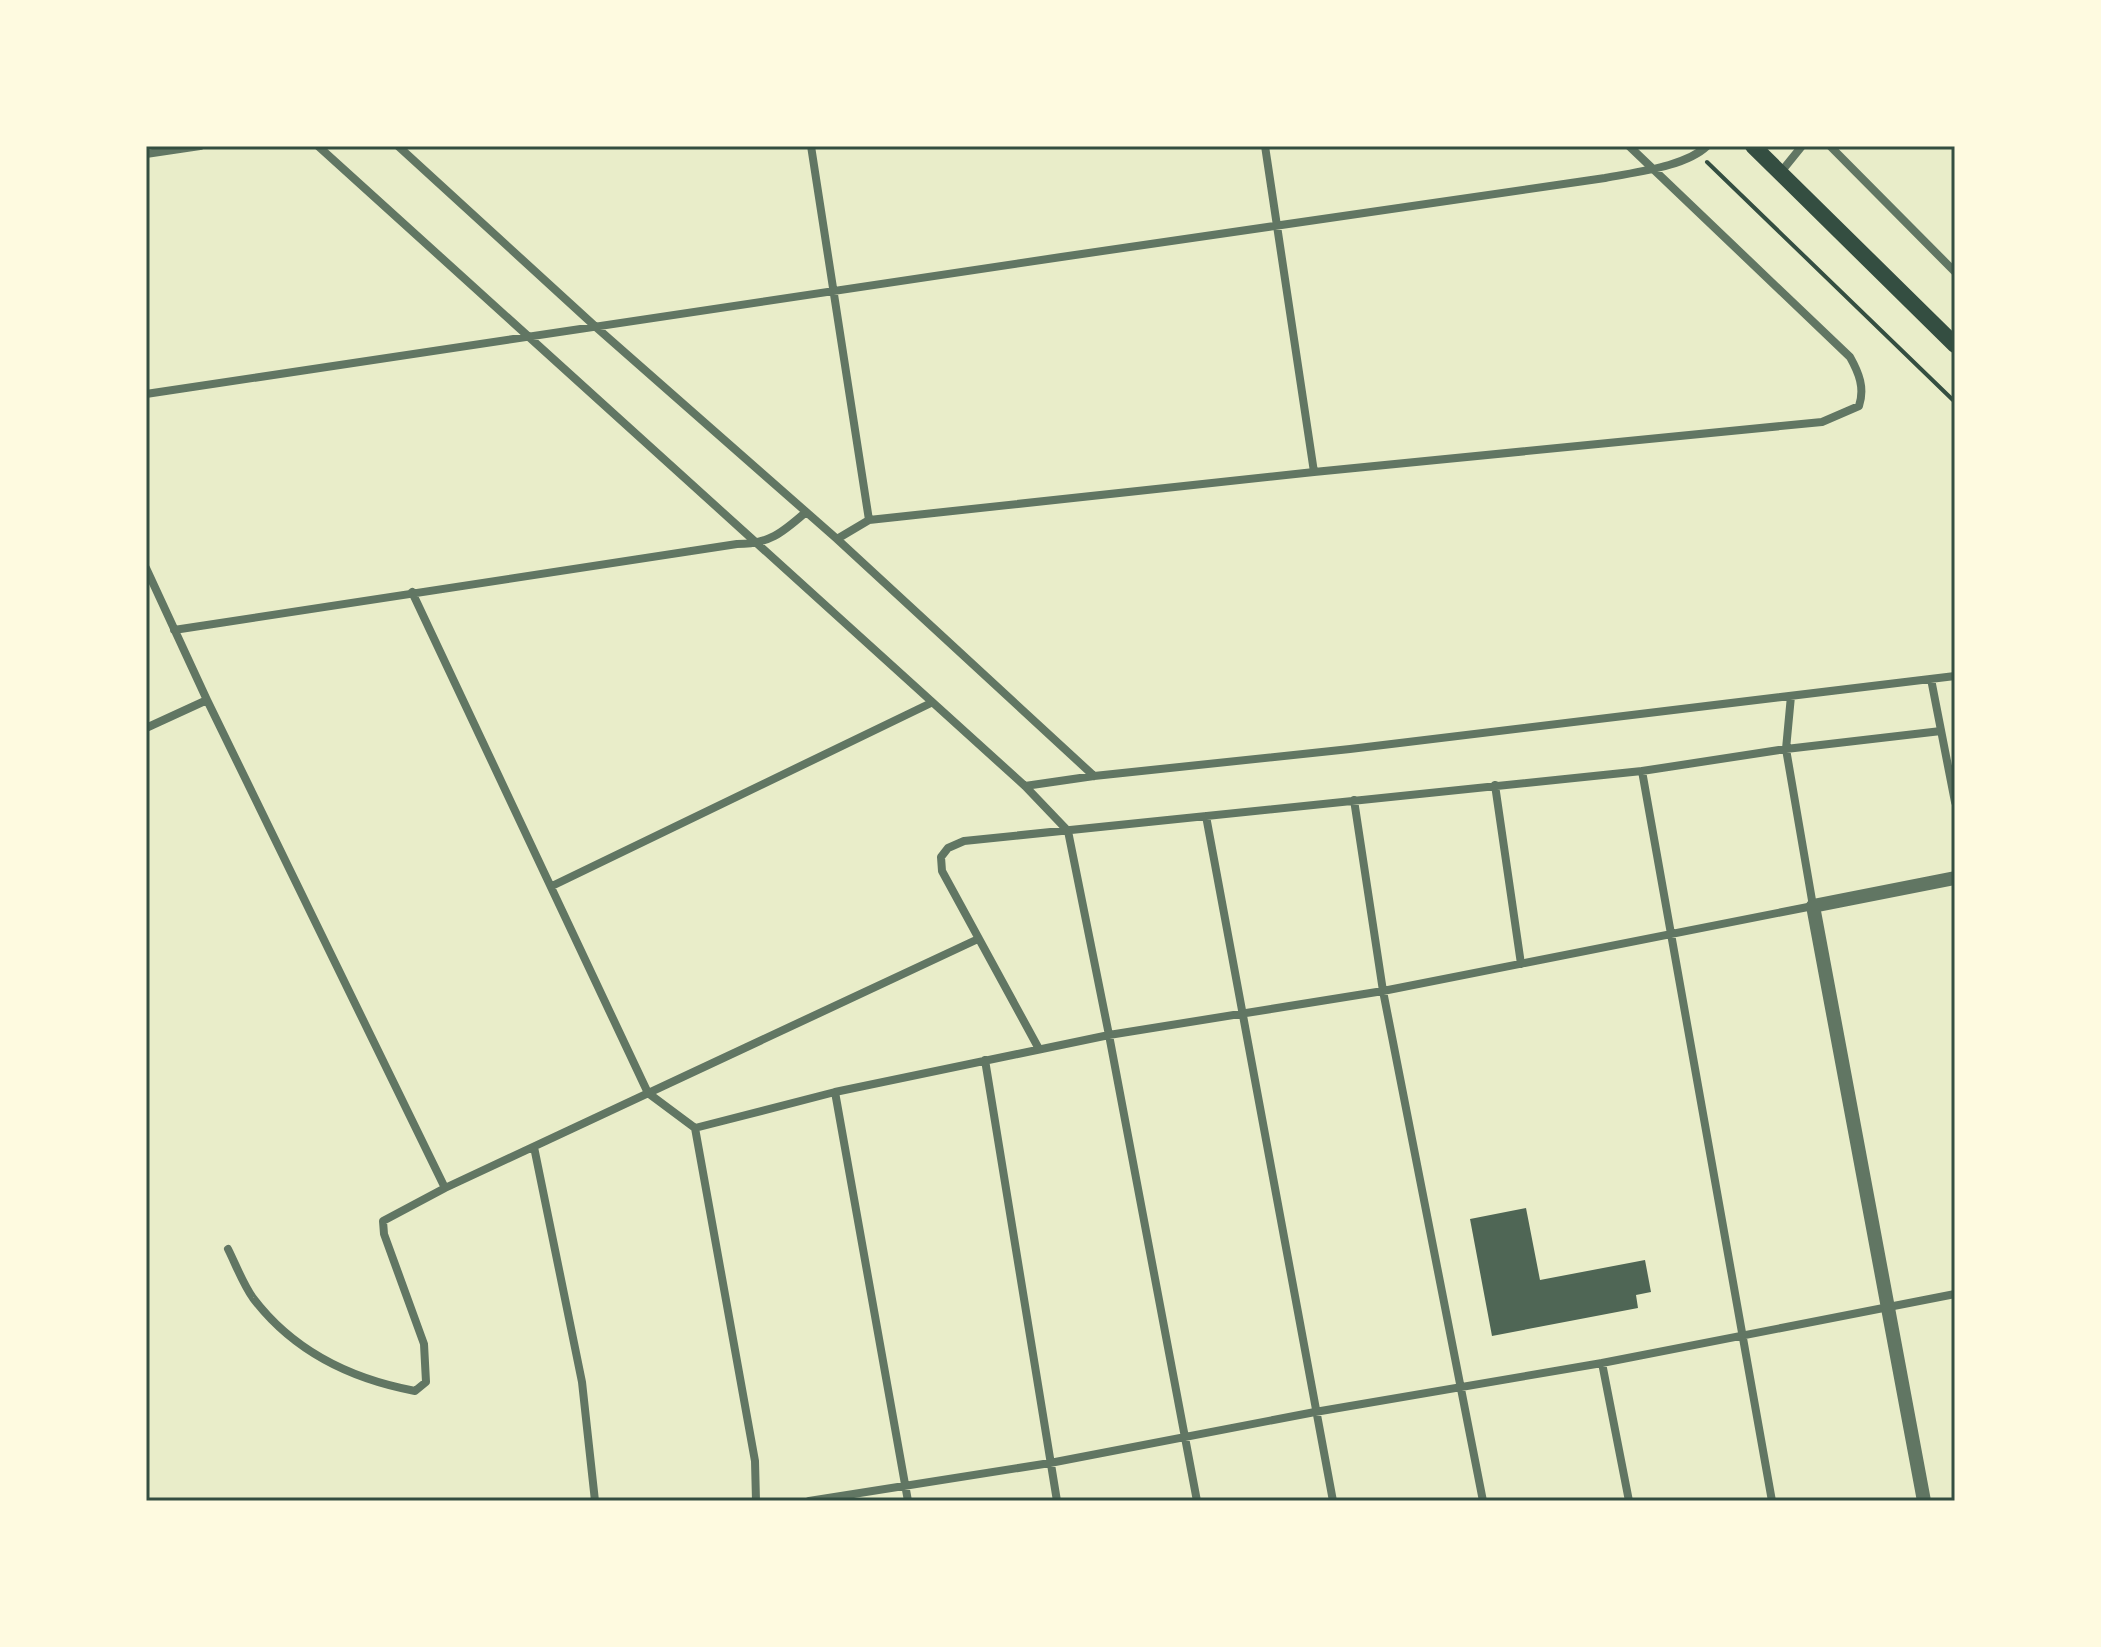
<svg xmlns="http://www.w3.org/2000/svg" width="2101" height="1647" font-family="'IBM Plex Sans',sans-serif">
	<rect width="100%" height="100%" fill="#e9edc9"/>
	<path fill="#4f6655" d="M1526,1208L1540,1280L1645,1260L1651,1292L1636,1295L1638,1308L1492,1336L1470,1219Z"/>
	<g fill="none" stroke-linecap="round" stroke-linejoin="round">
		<path stroke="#344e41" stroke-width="4" d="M1707,162L1955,402"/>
		<path stroke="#617663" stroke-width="8" d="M318,146L1025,786L1068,831L1109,1035L1197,1501
			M398,146L597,328L837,539L1094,776
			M811,146L869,520
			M1265,146L1314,472
			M1830,146L1955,272
			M146,154L200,146
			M1781,172L1802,146
			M146,394C633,323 1118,246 1605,178C1635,172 1685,167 1707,146
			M837,539L869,520L1314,472L1822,422L1859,406C1865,388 1859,373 1850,357L1629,146
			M146,568L207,700L445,1188L978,939
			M412,592L648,1093L695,1128
			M174,630L737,544C770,544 783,532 806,512
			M1931,679L1955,802
			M146,728L207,700
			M1642,771L1772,1501
			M1495,785L1521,964
			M1025,786L1094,776L1350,749L1955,676
			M1354,800L1383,991L1483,1501
			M1206,816L1333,1501
			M552,886L931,703
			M1039,1049L942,871L941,857L948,848L964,841L1642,771L1786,749L1941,731
			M985,1060L1057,1501
			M835,1092L908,1501
			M695,1128L835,1092L1109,1035L1383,991L1813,906L1786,749L1791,696
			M695,1128L755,1461L756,1501
			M534,1147L582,1382L595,1501
			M228,1249C236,1265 243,1284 253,1298C293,1351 351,1379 415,1391L426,1382L424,1344L384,1234L383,1221L445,1188
			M1602,1363L1629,1501
			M809,1501L1050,1463L1315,1412L1602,1363L1955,1294"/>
		<path stroke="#617663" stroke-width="14" d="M1924,1501L1813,906L1955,878"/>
		<path stroke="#344e41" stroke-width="16" d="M1753,146L1955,345"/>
	</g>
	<rect width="2101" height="1647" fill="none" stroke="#fefae0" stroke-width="296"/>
	<rect x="148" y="148" width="1805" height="1351" fill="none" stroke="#344e41" stroke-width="3"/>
</svg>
